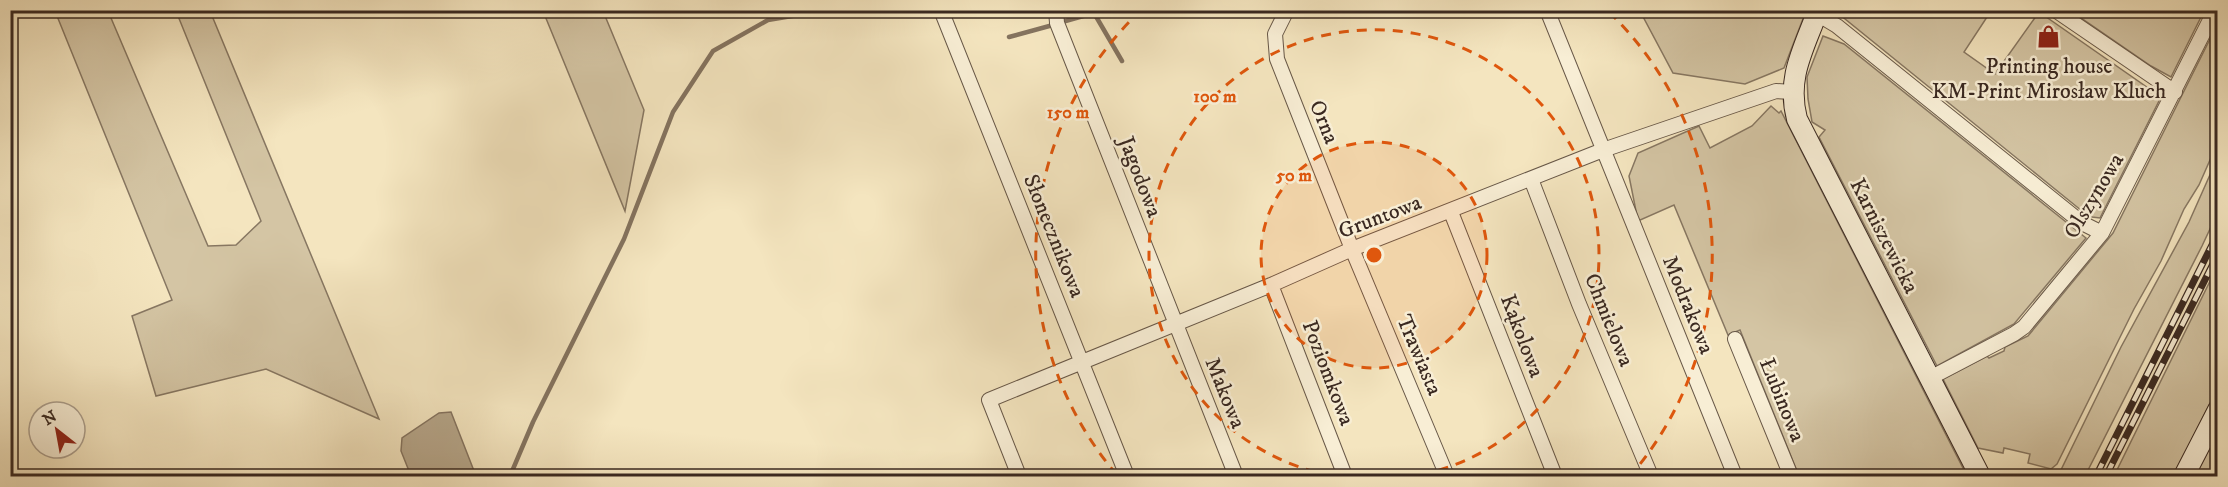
<svg xmlns="http://www.w3.org/2000/svg" width="2228" height="487" font-family="'IM FELL DW Pica',serif">
	<rect width="100%" height="100%" fill="#f4e5bf"/>
	<filter id="stains"><feTurbulence type="fractalNoise" baseFrequency=".00333" numOctaves="4"/><feColorMatrix values="0 0 0 0 .2 0 0 0 0 .09 0 0 0 0 .02 0 0 0 .5 -.17"/></filter>
	<radialGradient id="worn" r=".72"><stop offset=".6" stop-color="#630" stop-opacity="0"/><stop offset="1" stop-color="#630" stop-opacity=".3"/></radialGradient>
	<path fill="#d4c5a4" stroke="#877762" stroke-width="1.5" d="M1834,10L1991,11L1964,52L1995,74L2039,12L2161,97L2100,218L2092,217L2082,211Z
		M55,11H108L208,246L236,245L261,221L176,11H210L379,419L266,369L156,396L132,316L172,300Z
		M543,11H603L644,110L625,211Z
		M1640,11H1806L1784,68L1745,84L1673,73Z
		M2071,11H2204L2171,77L2151,66Z
		M2217,25V144L2199,185L2184,209L2161,261L2134,309L2057,464L2051,469L2028,463L2030,454L2004,448L2003,453L1978,448L1943,379L1987,356L1989,358L2004,351L2005,347L2028,336L2113,233Z
		M1823,36L1844,44L2086,238L2014,324L1937,366L1819,137L1825,130L1812,122L1808,99L1807,77Z
		M1771,106L1779,113L1781,111L1967,476H1799L1740,330L1728,335L1674,205L1638,221L1629,176L1638,153L1699,126L1710,148L1752,126Z
		M2217,159V214L2202,246L2085,476H2058L2121,347L2189,222Z
		M2217,267V389L2174,476H2114Z
		M2217,429V476H2194Z"/>
	<path fill="#b5a589" stroke="#84735f" stroke-width="1.5" d="M451,412L476,476H411L401,451L402,438L439,413Z"/>
	<g fill="none" stroke-linecap="round" stroke-linejoin="round">
		<path stroke="#84735f" stroke-width="4.5" d="M1062,22L1094,13L1122,61
			M1009,37L1053,25
			M510,476L533,422L624,239L673,112L713,51L768,20L816,12L866,13L873,15"/>
		<defs>
			<path id="street" d="M941,10L1127,476
				M1056,10L1057,23L1236,476
				M1287,10L1275,34L1277,59L1352,249L1447,476
				M1547,10L1735,476
				M2055,10L2175,92
				M1817,14L1837,26L2082,223L2102,233
				M1531,179L1579,304L1651,476
				M1451,212L1555,476
				M1271,285L1345,476
				M1735,339L1791,476
				M1930,378L2014,334L2024,327L2102,233L2215,10
				M1019,476L989,400L1271,285L1352,249L1603,150L1776,91L1792,92"/>
			<path id="secondary" d="M1818,10C1804,49 1786,77 1797,119L1980,476
				M2184,476L2218,410"/>
		</defs>
		<use href="#street" stroke="#685848" stroke-width="16"/>
		<use href="#secondary" stroke="#3a2921" stroke-width="22"/>
		<use href="#street" stroke="#f8eed5" stroke-width="14"/>
		<use href="#secondary" stroke="#f8eed5" stroke-width="20"/>
		<defs>
			<path id="rail" d="M2096,476L2218,233
				M2106,476L2218,254"/>
		</defs>
		<use href="#rail" stroke="#3a2921" stroke-width="7"/>
		<use href="#rail" stroke="#f8eed5" stroke-width="4.5" stroke-dasharray="14" stroke-linecap="butt"/>
	</g>
	<circle cx="1374" cy="255" r="113" fill="#df570d" fill-opacity=".12"/>
	<g fill="none" stroke="#df570d" stroke-width="3" stroke-dasharray="10 8">
		<circle cx="1374" cy="255" r="113"/>
		<path d="M1333 476A225 225 0 1 1 1415 476"/>
		<path d="M1117 475A338 338 0 0 1 1139 12M1609 12A338 338 0 0 1 1631 475"/>
	</g>
	<defs>
		<symbol id="shop-bare" viewBox="-9 -9 18 18"><path d="M-5-2.5h2.3a2.7 3.5 0 0 1 5.4 0H5L5.5 6h-11ZM-1.5-2.5h3a1.5 2.3 0 0 0-3 0Z" fill="#8f2418" stroke="#f8eed5" stroke-width="2.5" paint-order="stroke"/></symbol>
	</defs>
	<g fill-rule="evenodd">
		<use href="#shop-bare" x="2032" y="20" width="33" height="33"/>
	</g>
	<g text-anchor="middle" dominant-baseline="central" stroke-width="5" stroke-linejoin="round" paint-order="stroke">
		<g font-size="22" fill="#3a2921" stroke="#f8eed5">
			<text x="2049" y="66">Printing house<tspan x="2049" dy="25">KM-Print Mirosław Kluch</tspan></text>
		</g>
		<g font-size="22" fill="#3a2921" stroke="#f8eed5">
			<text transform="translate(1324 122) rotate(68)">Orna</text>
			<text transform="translate(1140 177) rotate(69)">Jagodowa</text>
			<text transform="translate(2094 196) rotate(-59)">Olszynowa</text>
			<text transform="translate(1380 217) rotate(-21)">Gruntowa</text>
			<text transform="translate(1054 236) rotate(68)">Słonecznikowa</text>
			<text transform="translate(1884 236) rotate(63)">Karniszewicka</text>
			<text transform="translate(1688 305) rotate(68)">Modrakowa</text>
			<text transform="translate(1609 320) rotate(68)">Chmielowa</text>
			<text transform="translate(1522 336) rotate(69)">Kąkolowa</text>
			<text transform="translate(1419 355) rotate(67)">Trawiasta</text>
			<text transform="translate(1328 373) rotate(69)">Poziomkowa</text>
			<text transform="translate(1225 393) rotate(68)">Makowa</text>
			<text transform="translate(1782 400) rotate(68)">Łubinowa</text>
		</g>
	</g>
	<circle cx="1374" cy="255" r="9" fill="#df570d" stroke="#f8eed5" stroke-width="3"/>
	<g font-size="18" text-anchor="middle" font-weight="bold" fill="#df570d" stroke="#f8eed5" stroke-width="5" stroke-linejoin="round" paint-order="stroke">
		<text x="1215" y="102">100 m</text>
		<text x="1068" y="118">150 m</text>
		<text x="1294" y="181">50 m</text>
	</g>
	<rect width="2228" height="487" fill="none" stroke="#f4e5bf" stroke-width="36"/>
	<rect x="12" y="12" width="2204" height="463" fill="none" stroke="#3a2921" stroke-width="3"/>
	<rect x="18" y="18" width="2192" height="451" fill="none" stroke="#3a2921" stroke-width="1.5"/>
	<g transform="translate(57 430) rotate(329)"><circle r="28" fill="#f8eed5" stroke="#ac9f8d" stroke-width="1.5"/>
	<path d="M0-4.5L10 22L0 15L-10 22Z" fill="#8f2418"/>
	<text y="-9" font-size="16" font-weight="bold" text-anchor="middle" fill="#3a2921">N</text>
	</g>
	<rect width="100%" height="100%" filter="url(#stains)"/>
	<rect width="100%" height="100%" fill="url(#worn)"/>
</svg>
